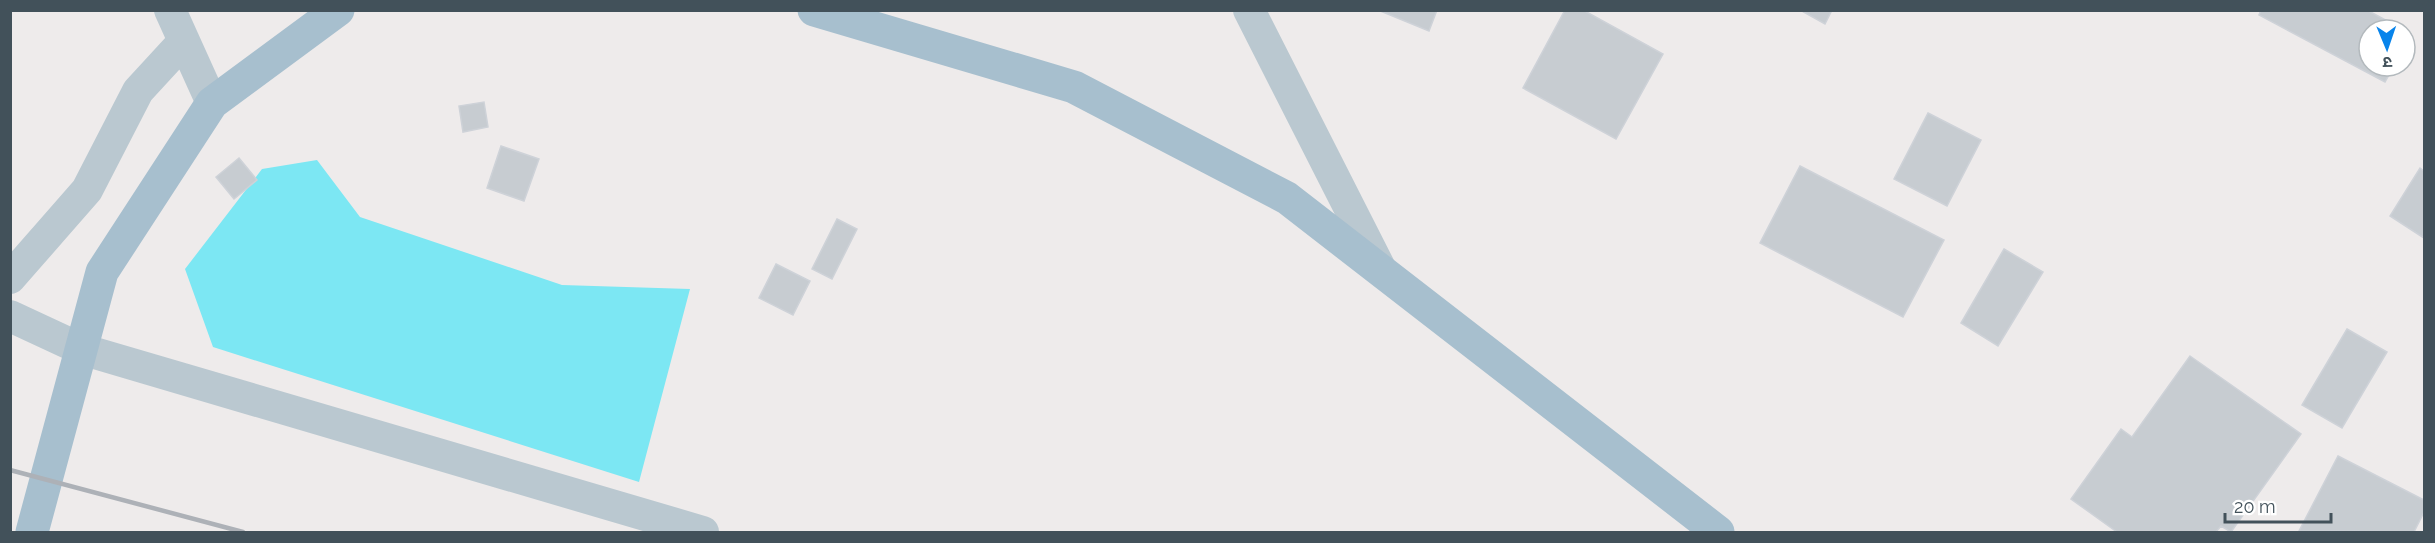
<svg xmlns="http://www.w3.org/2000/svg" width="2435" height="543" font-family="Raleway,'Noto Sans Devanagari',sans-serif">
	<rect width="100%" height="100%" fill="#eeebeb"/>
	<path fill="#7ce7f3" d="M317,160L360,217L562,285L690,289L639,482L213,347L185,269L262,169Z"/>
	<path fill="#c7ccd1" stroke="#ced2d8" stroke-width="1.5" d="M1378,10H1437L1429,31Z
		M1565,10H1583L1663,54L1616,139L1523,88Z
		M1800,10H1832L1825,24Z
		M2261,10H2367L2404,30H2369V66H2394L2385,82L2259,15Z
		M2405,31L2411,34L2405,45Z
		M484,102L488,127L463,132L459,106Z
		M1928,113L1981,140L1947,206L1894,179Z
		M501,146L539,159L524,201L487,188Z
		M239,158L257,180L234,199L216,177Z
		M1800,166L1944,240L1903,317L1760,243Z
		M2420,168L2424,171V238L2390,216Z
		M837,219L857,229L832,279L812,269Z
		M2004,249L2043,272L1998,346L1961,323Z
		M776,264L810,281L793,315L759,298Z
		M2347,329L2387,352L2342,428L2302,405Z
		M2190,356L2301,434L2231,532L2221,526L2216,532H2117L2071,499L2121,429L2132,437Z
		M2338,456L2424,500V512L2414,532L2299,531Z"/>
	<g fill="none" stroke-linecap="round" stroke-linejoin="round">
		<path stroke="#bac8d0" stroke-width="32" d="M170,10L212,103
			M1249,10L1381,270
			M10,278L87,190L138,91L184,41
			M10,316L81,349L703,532"/>
		<path stroke="#a7bfce" stroke-width="33" d="M814,10L1074,87L1287,198L1718,532
			M32,532L102,272L212,103L338,10"/>
		<path stroke="#adb1b7" stroke-width="4.5" d="M10,470L243,532"/>
	</g>
	<rect width="2435" height="543" fill="none" stroke="#42515a" stroke-width="24"/>
	<g transform="translate(2387 48) rotate(178)"><circle r="28" fill="#ffffff" stroke="#b3b9bd" stroke-width="1.5"/>
	<path d="M0-4.5L10 22L0 15L-10 22Z" fill="#0884eb"/>
	<text y="-9" font-size="16" font-weight="bold" text-anchor="middle" fill="#42515a">उ</text>
	</g>
	<path d="M2225 513v9h106v-9" fill="none" stroke="#42515a" stroke-width="3"/>
	<text x="2234" y="513" font-size="18" fill="#42515a" stroke="#ffffff" stroke-width="4.5" paint-order="stroke">20 m</text>
</svg>
